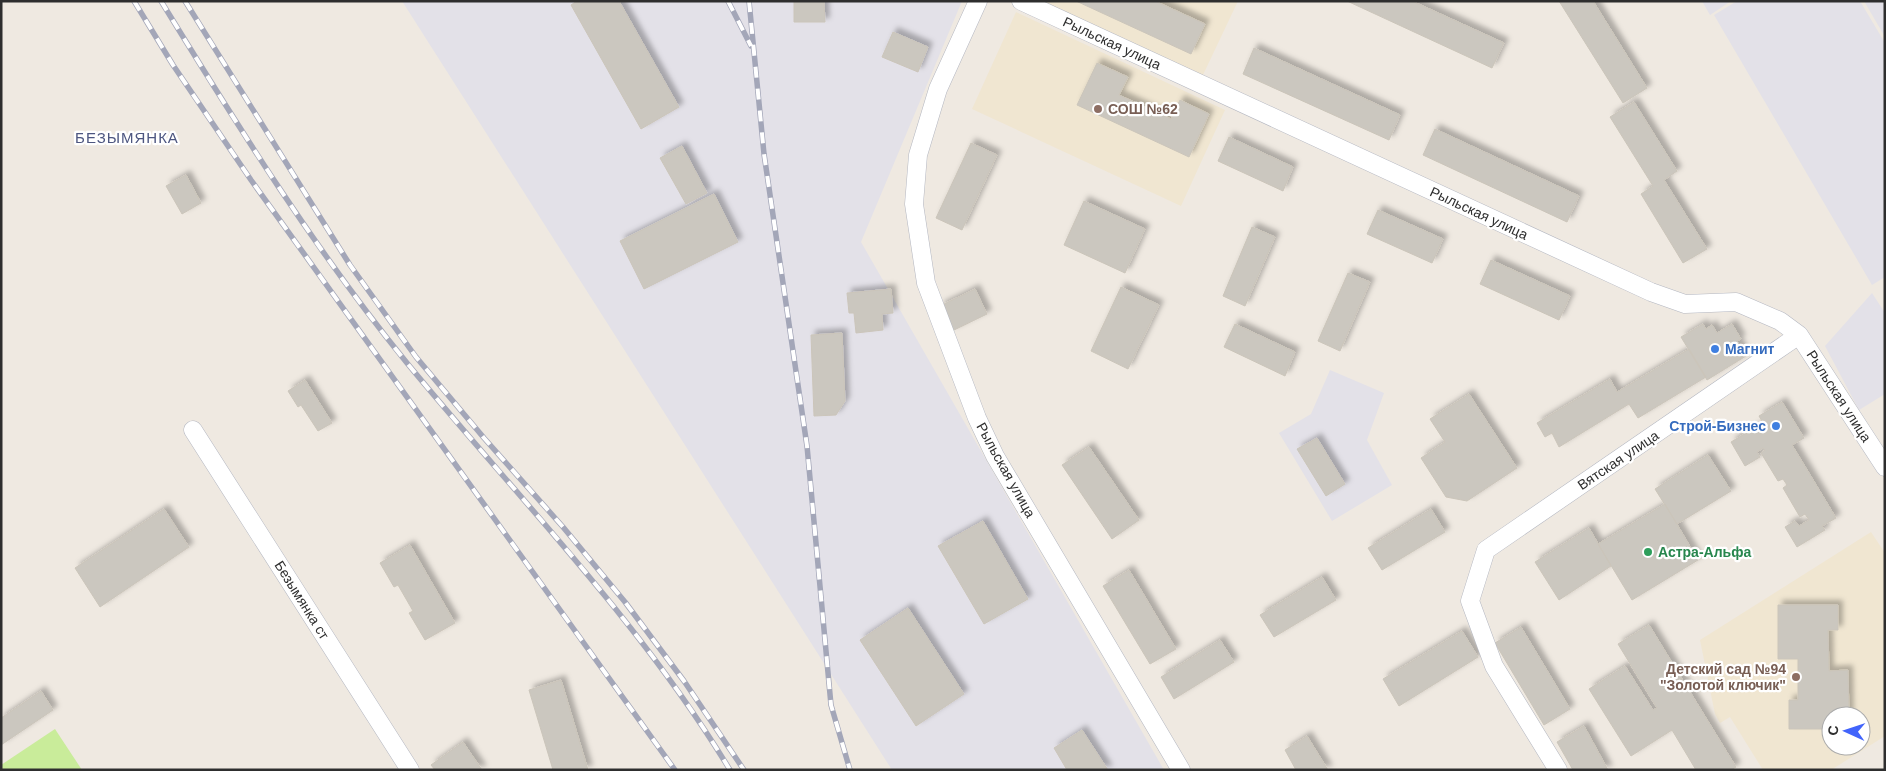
<svg xmlns="http://www.w3.org/2000/svg" width="1886" height="771" font-family="Arial,sans-serif">
	<defs>
		<filter id="shadow"><feDropShadow dx="4.5" dy="-4.5" stdDeviation="2.5" flood-color="#0004"/></filter>
	</defs>
	<rect width="100%" height="100%" fill="#efe9e1"/>
	<path fill="#e3e1e8" d="M402,1H962L861,242L1164,770H892Z
		M1702,1H1731L1710,15Z
		M1737,1H1860L1885,43V277L1872,285L1714,15Z
		M1864,1H1885V37Z
		M1872,293L1885,313V394L1859,410L1825,346Z
		M1330,370L1384,393L1367,440L1392,485L1332,521L1279,433L1311,414Z"/>
	<path fill="#f0e6d1" fill-rule="evenodd" d="M1032,1H1238L1202,77Z
		M1016,12L1225,110L1181,206L972,109Z
		M1871,532L1885,553V736L1831,770H1763L1730,717L1720,723L1715,714L1700,640ZM1831,716H1861V746H1831Z"/>
	<path fill="#c9ec9a" d="M55,729L82,770H1V765Z"/>
	<path fill="#cbc7bf" stroke="#cbc5ba" filter="url(#shadow)" d="M577,1H619L679,107L641,129L571,5Z
		M794,1H824L825,22H794Z
		M1076,1H1155L1205,24L1191,54Z
		M1347,1H1412L1504,43L1492,68Z
		M1559,1H1593L1647,88L1623,103Z
		M893,32L928,47L918,72L882,57Z
		M1254,48L1400,115L1389,140L1243,74Z
		M1097,63L1128,77L1119,95L1171,119L1180,100L1209,114L1189,157L1077,105Z
		M1634,102L1677,171L1664,180L1707,249L1683,263L1641,194L1653,186L1610,117Z
		M1435,129L1579,196L1567,222L1423,155Z
		M1229,137L1293,167L1283,191L1218,161Z
		M971,143L997,155L962,230L936,218Z
		M682,146L707,193L686,204L660,158Z
		M186,175L201,203L182,214L166,186Z
		M714,194L738,242L644,289L620,241Z
		M1084,201L1145,229L1125,273L1064,245Z
		M1378,210L1443,239L1432,263L1367,234Z
		M1252,227L1275,237L1245,306L1223,296Z
		M1491,260L1570,296L1559,320L1480,284Z
		M1348,273L1370,282L1340,351L1318,341Z
		M1121,287L1159,305L1128,369L1091,351Z
		M891,289L893,313L882,314L883,330L856,333L854,313H849L847,293Z
		M975,289L987,314L952,331L940,306Z
		M1235,324L1295,352L1285,376L1224,347Z
		M1703,324L1706,329L1712,325L1717,333L1732,324L1741,339L1737,341L1746,356L1707,380L1681,337Z
		M842,333L845,401L836,415L814,416L811,335Z
		M1689,349L1706,377L1638,418L1629,404L1559,447L1552,433L1545,437L1537,423L1610,379L1617,392Z
		M305,380L332,423L318,431L301,405L298,407L288,391Z
		M1469,394L1517,468L1467,501L1446,497L1421,458L1445,442L1430,419Z
		M1782,402L1804,438L1792,445L1836,518L1822,526L1825,530L1797,547L1785,527L1795,521L1799,526L1809,520L1805,514L1800,517L1783,488L1787,485L1783,479L1778,481L1761,453L1765,450L1763,448L1757,452L1760,457L1745,466L1731,442L1763,423L1759,416Z
		M1317,438L1345,484L1326,496L1297,449Z
		M1089,447L1139,520L1112,539L1062,465Z
		M1708,455L1731,491L1677,524L1655,489Z
		M1665,504L1698,560L1632,600L1598,544Z
		M164,509L189,547L100,607L75,568Z
		M1431,509L1445,532L1382,570L1368,548Z
		M983,521L1028,599L984,624L938,546Z
		M1589,528L1611,566L1559,600L1535,562Z
		M410,545L455,623L425,640L409,613L413,611L398,585L394,587L380,563Z
		M1129,570L1176,649L1150,664L1103,586Z
		M1322,577L1336,600L1274,637L1260,615Z
		M1778,605H1838V630H1828L1829,671L1848,670L1849,716H1831V729H1789V700H1798V659H1778Z
		M908,608L964,694L916,726L860,640Z
		M1649,625L1736,767L1731,770H1696L1672,730L1631,756L1589,689L1625,666L1653,710L1657,708L1618,644Z
		M1521,627L1570,709L1544,725L1495,643Z
		M1462,631L1478,657L1399,706L1383,679Z
		M1220,640L1234,662L1174,699L1161,677Z
		M561,680L588,770H553L529,690Z
		M41,691L53,710L1,745V718Z
		M1584,726L1608,770H1573L1557,742Z
		M1082,730L1108,770H1067L1054,748Z
		M1307,736L1328,770H1296L1285,750Z
		M463,742L482,770H435L431,765Z"/>
	<g fill="none" stroke-linecap="round" stroke-linejoin="round">
		<defs>
			<path id="minor" d="M978,1L938,89L918,155L914,204L926,283L977,418L995,456L1181,770
				M1021,1L1651,292L1685,304L1736,302L1780,321L1799,335L1885,467
				M193,430L410,770
				M1558,770L1494,666L1470,601L1486,550L1799,335"/>
		</defs>
		<use href="#minor" stroke="#b4b7c1" stroke-width="19"/>
		<use href="#minor" stroke="#fff" stroke-width="18"/>
		<defs>
			<path id="rail" d="M134,1L173,65L251,180L675,770
				M161,1C237,125 315,250 407,363C517,497 640,621 730,770
				M185,1L350,265L416,357L484,438L563,527L625,602L684,681L744,770
				M728,1L751,46
				M749,1L764,154L807,446L831,705L850,770"/>
		</defs>
		<use href="#rail" stroke="#a3a6b8" stroke-width="5.5"/>
		<use href="#rail" stroke="#fff" stroke-width="4" stroke-dasharray="11" stroke-linecap="butt"/>
	</g>
	<g fill="#8d6e63" stroke="#fff" stroke-width="2">
		<circle cx="1098" cy="109" r="5"/>
		<circle cx="1796" cy="677" r="5"/>
	</g>
	<g fill="#3f7fe0" stroke="#fff" stroke-width="2">
		<circle cx="1715" cy="349" r="5"/>
		<circle cx="1776" cy="426" r="5"/>
	</g>
	<circle fill="#2e9e5b" stroke="#fff" stroke-width="2" cx="1648" cy="552" r="5"/>
	<g text-anchor="middle" dominant-baseline="central" stroke-width="4.5" stroke-linejoin="round" paint-order="stroke">
		<g font-size="14" fill="#2e2e2e" stroke="#fff">
			<text transform="translate(1112 43) rotate(25)">Рыльская улица</text>
			<text transform="translate(1479 213) rotate(25)">Рыльская улица</text>
			<text transform="translate(1839 396) rotate(57)">Рыльская улица</text>
			<text transform="translate(1618 460) rotate(-34)">Вятская улица</text>
			<text transform="translate(1006 470) rotate(61)">Рыльская улица</text>
			<text transform="translate(302 600) rotate(58)">Безымянка ст</text>
		</g>
		<g font-size="14" font-weight="bold" fill="#785e54" stroke="#fff" text-anchor="start">
			<text x="1108" y="109">СОШ №62</text>
			<text x="1786" y="669" text-anchor="end">Детский сад №94<tspan x="1786" dy="16">"Золотой ключик"</tspan></text>
		</g>
		<g font-size="14" font-weight="bold" fill="#366cbe" stroke="#fff" text-anchor="start">
			<text x="1725" y="349">Магнит</text>
			<text x="1766" y="426" text-anchor="end">Строй-Бизнес</text>
		</g>
		<g font-size="14" font-weight="bold" fill="#27864d" stroke="#fff" text-anchor="start">
			<text x="1658" y="552">Астра-Альфа</text>
		</g>
		<g font-size="15" letter-spacing="1" fill="#4d5680" stroke="#fff">
			<text x="127" y="137">БЕЗЫМЯНКА</text>
		</g>
	</g>
	<rect width="1886" height="771" fill="none" stroke="#2e2e2e" stroke-width="5"/>
	<g transform="translate(1846 731) rotate(273)"><circle r="24" fill="#ffffff" stroke="#ababab"/>
	<path d="M0-4L9 19L0 12L-9 19Z" fill="#4264fb"/>
	<text y="-8" font-size="14" font-weight="bold" text-anchor="middle" fill="#2e2e2e">С</text>
	</g>
</svg>
